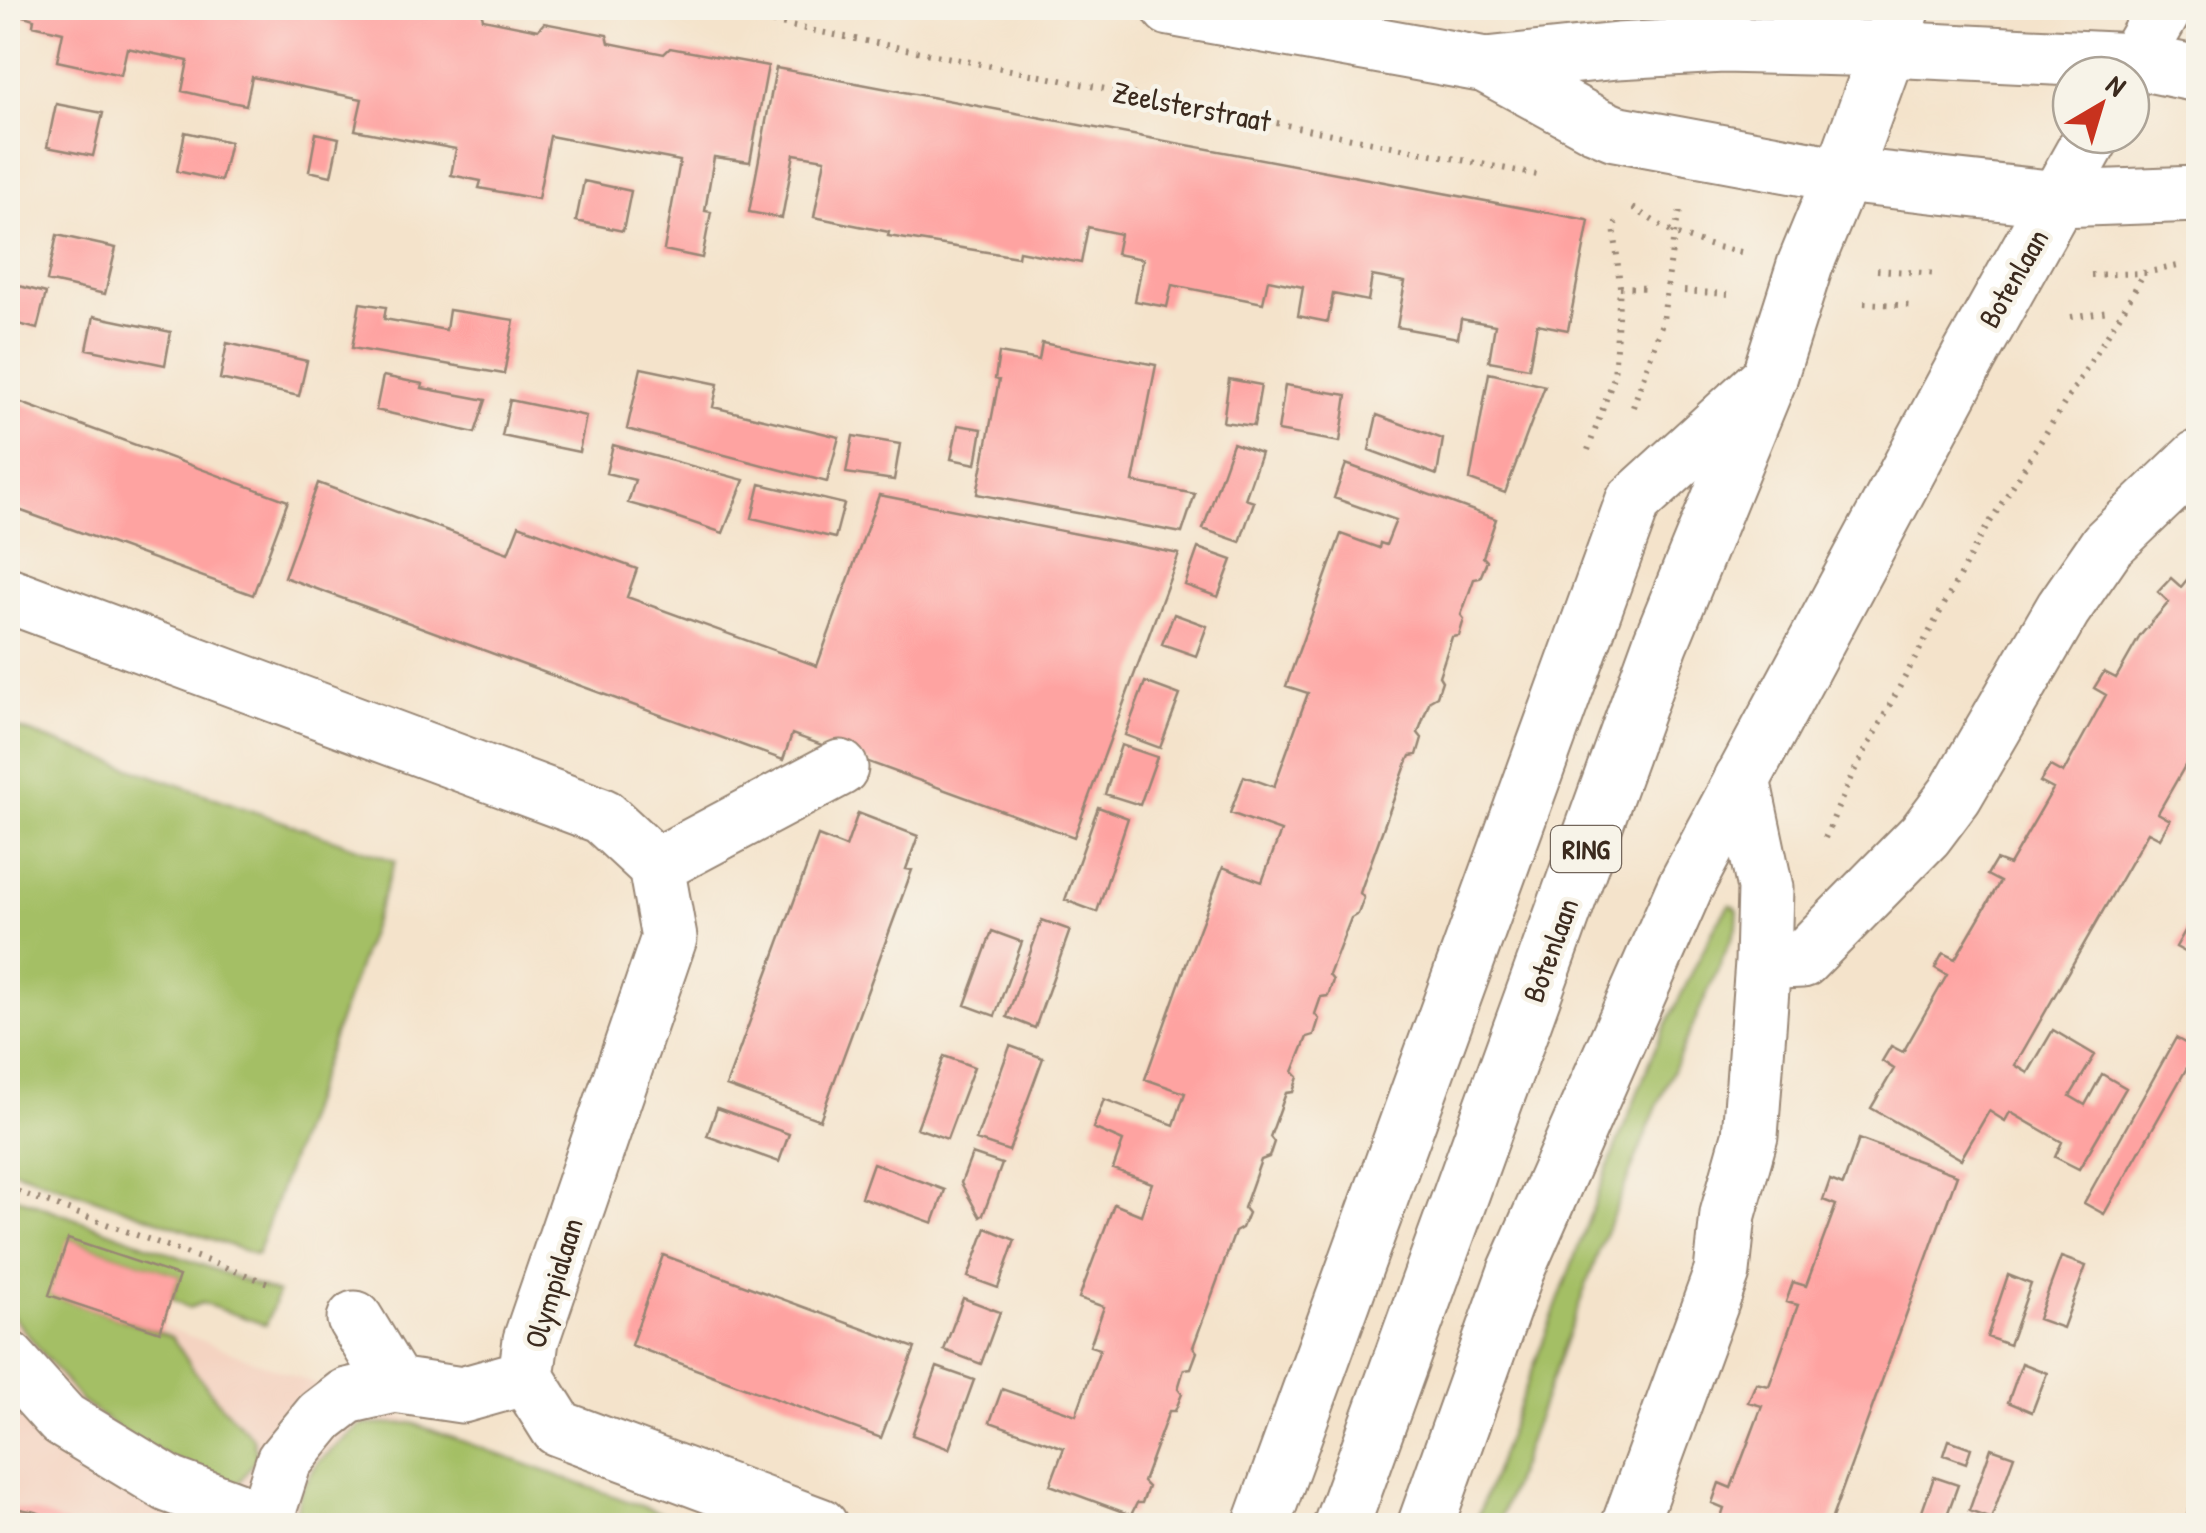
<svg xmlns="http://www.w3.org/2000/svg" width="2206" height="1533" font-family="'Patrick Hand',sans-serif">
	<rect width="100%" height="100%" fill="#f7f3e8"/>
	<filter id="ink" filterUnits="userSpaceOnUse"><feTurbulence type="fractalNoise" baseFrequency=".01" numOctaves="2"/><feDisplacementMap in="SourceGraphic" scale="20" xChannelSelector="R" yChannelSelector="G"/><feConvolveMatrix kernelMatrix="1 2 1 2 8 2 1 2 1" color-interpolation-filters="sRGB"/></filter>
	<filter id="wash" filterUnits="userSpaceOnUse"><feTurbulence type="fractalNoise" baseFrequency=".0048" numOctaves="4" result="noise"/><feDisplacementMap in="SourceGraphic" scale="40" xChannelSelector="R" yChannelSelector="G"/><feGaussianBlur stdDeviation="2.25" result="paint"/><feColorMatrix in="noise" values="0 0 0 0 0 0 0 0 0 0 0 0 0 0 0 0 0 1.4 0 .05"/><feComposite in="paint" operator="in"/></filter>
	<g filter="url(#wash)">
		<rect width="100%" height="100%" fill="#f4e3cb"/>
		<path fill="#f4d3c1" d="M8,1267L686,1525H8Z"/>
		<path fill="#a4bf65" stroke="#707442" stroke-width="2.5" d="M8,725L395,861L257,1255L8,1168Z
			M1729,905H1732L1738,911L1737,926L1658,1104L1601,1245L1498,1525L1474,1526L1613,1154L1658,1042L1713,930Z
			M8,1194L278,1293L266,1325L202,1303L189,1308L172,1299L179,1276L69,1239L50,1295L172,1337L193,1369L221,1405L253,1438L257,1457L238,1484L223,1483L134,1440L82,1402L8,1310Z
			M412,1423L694,1525L294,1526L300,1492L318,1462L361,1425Z"/>
		<g id="blocks">
			<path fill="#fea3a1" d="M8,8H464L481,10L483,19L538,30L544,23L607,35L609,43L664,54L670,48L768,66L750,162L714,157L705,211L711,212L702,258L664,250L680,161L550,136L538,199L479,188L481,181L451,175L456,149L355,130L362,99L252,77L246,105L216,99L182,91L188,61L127,48L121,75L57,61L63,32L33,25L34,19L8,11Z
				M776,68L1587,220L1589,221L1568,330L1537,324L1529,368L1489,361L1495,325L1461,319L1458,338L1397,327L1405,282L1372,276L1368,301L1333,294L1328,322L1298,316L1303,287L1268,280L1263,303L1172,285L1167,307L1135,301L1143,259L1116,254L1120,234L1088,227L1081,263L1019,251L1018,257L888,236L889,232L814,217L825,159L794,154L782,218L749,212Z
				M56,104L103,113L93,156L47,147Z
				M185,132L230,142L221,181L177,171Z
				M316,133L339,138L331,176L309,171Z
				M584,181L631,191L623,231L576,221Z
				M57,235L116,248L105,294L47,281Z
				M8,283L46,293L37,329L8,321Z
				M360,303L386,307L384,319L446,330L449,310L514,320L504,374L352,348Z
				M94,316L171,332L165,365L87,349Z
				M227,343L307,361L299,396L220,379Z
				M1042,343L1156,365L1133,482L1195,494L1182,533L977,494L999,380L995,379L999,353L1039,360Z
				M641,368L718,384L713,407L839,437L827,482L627,429Z
				M1489,373L1545,386L1505,493L1470,480Z
				M383,376L423,384L422,388L486,400L475,433L376,410Z
				M1229,379L1261,385L1254,426L1223,422Z
				M1285,385L1347,395L1340,442L1278,431Z
				M8,398L288,501L253,595L8,506Z
				M510,400L586,416L579,452L502,436Z
				M1377,415L1443,439L1437,475L1369,450Z
				M958,425L982,429L976,464L951,459Z
				M853,436L900,444L894,480L846,473Z
				M1233,443L1261,453L1245,499L1254,502L1240,542L1203,529Z
				M613,445L744,480L723,533L661,512L628,503L635,480L606,473Z
				M1346,464L1496,519L1483,557L1487,561L1480,578L1474,579L1461,615L1464,619L1459,636L1452,637L1439,676L1442,681L1437,696L1430,700L1418,733L1422,738L1417,755L1410,756L1406,765L1362,887L1360,893L1364,898L1358,914L1351,918L1329,975L1333,980L1328,996L1321,997L1315,1014L1319,1019L1314,1035L1307,1037L1293,1072L1298,1077L1293,1092L1286,1093L1270,1137L1274,1142L1269,1157L1261,1160L1244,1208L1248,1213L1242,1228L1235,1232L1193,1347L1197,1352L1191,1368L1184,1369L1178,1389L1182,1394L1175,1411H1169L1143,1482L1148,1487L1142,1503H1137L1131,1515L1050,1485L1064,1448L990,1422L1002,1389L1076,1415L1100,1349L1090,1346L1104,1307L1079,1298L1114,1204L1141,1215L1152,1183L1113,1169L1123,1141L1093,1128L1104,1099L1174,1125L1185,1093L1145,1079L1188,959L1223,867L1262,882L1281,831L1230,813L1244,776L1274,787L1308,693L1286,686L1341,534L1379,548L1380,543L1386,545L1396,520L1334,498Z
				M318,483L508,553L519,525L575,546L637,569L627,597L817,666L879,495L1179,554L1074,837L792,734L783,760L284,577Z
				M760,484L844,504L835,538L752,518Z
				M1198,548L1232,560L1218,597L1185,585Z
				M2198,566V743L2158,813L2170,820L2160,838L2148,832L2015,1065L2028,1073L2053,1030L2095,1055L2070,1096L2085,1105L2102,1074L2126,1088L2079,1169L2055,1157L2062,1142L2010,1112L2005,1121L1989,1111L1961,1159L1871,1108L1894,1069L1882,1061L1891,1046L1903,1052L1947,975L1935,968L1943,953L1955,959L2000,882L1987,875L1996,860L2009,865L2053,789L2040,782L2050,766L2063,773L2106,695L2094,688L2104,672L2116,678L2140,636L2169,602L2158,592L2171,578L2181,587Z
				M1174,614L1207,626L1196,656L1162,644Z
				M1145,682L1180,695L1160,748L1125,735Z
				M1121,745L1157,757L1140,805L1105,794Z
				M1098,807L1128,818L1097,912L1065,900Z
				M858,813L918,836L906,869L912,870L820,1120L726,1086L818,836L846,847Z
				M2198,908V959L2176,947Z
				M1042,920L1070,930L1035,1028L1007,1017Z
				M992,931L1022,942L995,1016L965,1005Z
				M2176,1038L2197,1050L2104,1214L2084,1203Z
				M1010,1046L1043,1058L1009,1151L976,1140Z
				M944,1056L974,1067L947,1139L917,1128Z
				M717,1108L789,1134L779,1162L707,1136Z
				M1859,1139L1957,1175L1829,1526H1718L1724,1508L1712,1503L1719,1483L1731,1488L1762,1406L1748,1402L1756,1383L1769,1386L1798,1305L1786,1302L1793,1282L1806,1286L1836,1205L1823,1200L1830,1180L1843,1185Z
				M972,1154L1002,1164L983,1215L980,1217L961,1183Z
				M873,1163L945,1190L933,1223L861,1197Z
				M986,1228L1015,1240L998,1288L968,1277Z
				M68,1239L179,1276L160,1332L49,1295Z
				M663,1255L915,1348L881,1438L631,1345Z
				M2061,1257L2086,1266L2063,1328L2038,1319Z
				M2008,1275L2031,1284L2009,1345L1987,1337Z
				M963,1298L1000,1312L981,1364L944,1350Z
				M2022,1363L2047,1373L2032,1412L2008,1402Z
				M937,1367L974,1380L949,1449L912,1435Z
				M1949,1440L1971,1448L1966,1463L1944,1455Z
				M1991,1448L2014,1456L1991,1519L1969,1511Z
				M1934,1477L1958,1485L1943,1526H1917Z
				M2198,1483V1526H2183L2194,1493Z
				M8,1507L36,1512L72,1526H8Z"/>
		</g>
	</g>
	<g filter="url(#ink)">
		<use href="#blocks" fill-opacity="0" stroke="#988674" stroke-width="2.5"/>
		<g fill="none" stroke-linecap="round" stroke-linejoin="round">
			<defs>
				<path id="minor" d="M1170,8L1486,65L1617,51L1723,45L1887,49L2134,61L2198,74
					M1486,65L1596,125L1615,133L1842,175L2058,199L2198,194
					M8,595L602,816L656,866L669,938L531,1340L526,1377L558,1428L820,1526
					M656,866L840,768
					M1763,962L1802,960L1925,835L1955,795L2063,609L2107,545L2198,458
					M355,1319L395,1385
					M8,1359L63,1420L170,1485L265,1520
					M266,1526L265,1520L284,1461L321,1416L347,1396L395,1385L462,1395L526,1377
					M1261,1526L1633,502L1769,378
					M1629,1526L1722,1272L1728,1214L1750,1136L1763,962L1765,888L1742,779"/>
				<path id="major" d="M2126,75L2165,8
					M1341,1526L1661,642L1769,378L1805,265L1842,175L1903,8
					M1425,1526L1516,1271L1685,887L1970,355L2093,135"/>
			</defs>
			<use href="#minor" stroke="#988674" stroke-width="59"/>
			<use href="#major" stroke="#988674" stroke-width="59"/>
			<path stroke="#988674" stroke-width="6" stroke-dasharray="2.5 8" stroke-linecap="butt" d="M700,8L1542,176
				M1633,208L1674,234L1712,246L1741,252
				M1877,270L1939,274
				M2091,275L2144,273L2178,266
				M1620,287L1651,288
				M1684,291L1728,294
				M1864,303L1914,306
				M2071,317L2108,311
				M1633,407L1663,320L1674,234L1680,211
				M1588,450L1614,377L1620,287L1614,225L1620,218
				M1825,838L1851,777L1980,538L2125,307L2145,271
				M8,1188L268,1283"/>
			<use href="#minor" stroke="#fff" stroke-width="55"/>
			<use href="#major" stroke="#fff" stroke-width="55"/>
		</g>
	</g>
	<g text-anchor="middle" dominant-baseline="central" stroke-width="9" stroke-linejoin="round" paint-order="stroke">
		<rect fill="#f7f3e8" stroke="#73665b" stroke-width="2.5" x="1551" y="826" width="70" height="46" rx="8"/>
		<g font-size="28" font-weight="bold" fill="#3b2a1e">
			<text x="1586" y="849">RING</text>
		</g>
		<g font-size="30" fill="#3b2a1e" stroke="#f7f3e8">
			<text transform="translate(1192 106) rotate(11)">Zeelsterstraat</text>
			<text transform="translate(2013 278) rotate(-60)">Botenlaan</text>
			<text transform="translate(1550 950) rotate(-70)">Botenlaan</text>
			<text transform="translate(553 1283) rotate(-73)">Olympialaan</text>
		</g>
	</g>
	<rect width="2206" height="1533" fill="none" stroke="#f7f3e8" stroke-width="40"/>
	<g transform="translate(2101 105) rotate(38)"><circle r="48" fill="#f7f3e8" stroke="#aca397" stroke-width="2.5"/>
	<path d="M0-8L18 38L0 25L-18 38Z" fill="#c8321e"/>
	<text y="-15" font-size="28" font-weight="bold" text-anchor="middle" fill="#3b2a1e">N</text>
	</g>
</svg>
